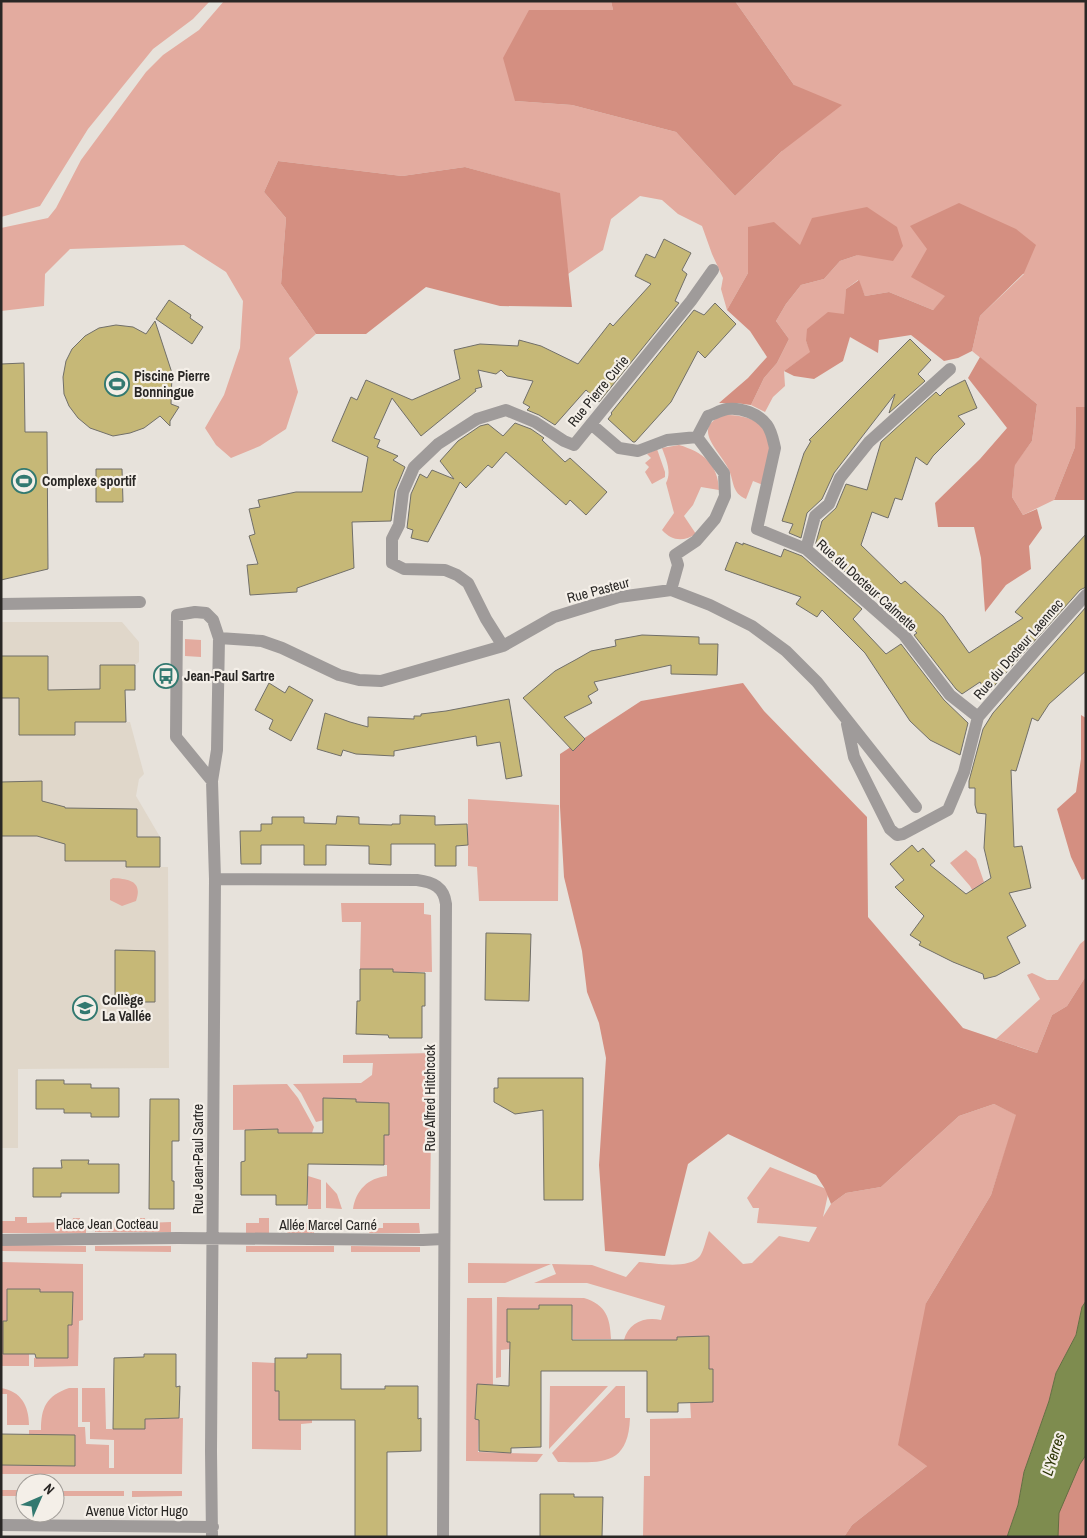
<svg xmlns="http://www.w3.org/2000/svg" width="1087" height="1538" font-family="'Archivo Narrow',sans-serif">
	<rect width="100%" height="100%" fill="#e7e2db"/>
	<path fill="#e0d7ca" d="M1,622H122L139,642V662L135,665V690H125L126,722H130L144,774L139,779L136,796L160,837V867H168L169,1068L18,1069V1148H1Z"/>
	<path fill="#e3ab9f" d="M1,1H210L193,19L153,49L88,129L40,206L1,217Z
		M224,1H611L613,10L515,101L572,105L676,132L735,196L782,151L794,85L735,1H1086V407L1076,408L1075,447L1054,500L1023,515L1012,497L1015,464L1032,441L1037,404L972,351L980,316L1024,274L927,249L946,296L933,310L889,292L865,296L858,280L846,289L845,314L806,341L811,352L784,371L785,386L773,397L765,412L751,405L764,378L777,363L789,339L776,321L786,304L801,285L824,279L840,261L858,255L893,261L800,246L748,227V273L727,310L721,289L723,278L712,254L702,226L678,214L662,200L640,196L611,219L603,250L568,274L559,193L465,167L402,176L278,161L264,192L286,218L281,284L316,334L289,358L298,392L286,429L260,446L231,458L216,445L205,428L224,395L240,348L243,301L226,272L184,245L70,249L45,274L44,306L1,311V228L48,218L56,208L81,160L146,72L163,55L199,30Z
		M724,415C742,414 767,420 770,442C771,451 764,475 763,485L753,481L746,499C732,493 734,482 729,470C721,451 689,428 724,415Z
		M679,445C703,452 718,464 719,490L701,487L693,505L684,516L696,534C683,542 672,541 662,530L674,513L666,483C672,472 666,459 662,448Z
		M657,449L665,472V477L652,484L645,472L649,467L645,463L651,458L647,454Z
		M185,639L201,640V657L185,656Z
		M468,799L559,805L558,901H479L477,867L468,866Z
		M966,850L976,859L984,882L982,883L986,890L978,901L970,886L950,863Z
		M113,878C129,879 143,881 136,901L122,906L110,900V880Z
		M341,903H424V914L431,915L432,972H393V969H360L361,922H342Z
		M1086,939V976L1067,1006L1052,1015L1037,1053L996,1039L1040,999L1027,975L1032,973L1047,980H1058L1080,944Z
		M432,1053L430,1209H353C356,1190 368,1178 387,1176V1165H384V1135L356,1102L323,1098V1116L324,1120L316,1122L301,1093L293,1084L361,1083L372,1075L373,1063H343V1055Z
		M287,1084L298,1098L314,1127L312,1133H278V1129L233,1130V1085Z
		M994,1104L1017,1115L991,1195L926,1303L927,1466L852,1525L844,1537H643L644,1476H650V1419L691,1418L690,1400L694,1402H713V1369H709V1337H678L677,1340H624C628,1323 645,1316 661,1320L665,1306L587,1283H534L556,1274L552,1264L592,1265L626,1277L639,1262C655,1263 689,1270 700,1256C704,1250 706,1239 709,1231L743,1264L752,1263L779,1236L809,1242L817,1227L757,1223L759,1208H753L747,1198L770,1167L829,1190L823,1217L831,1204L846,1193L881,1187L959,1116Z
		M308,1176L321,1180V1209H308Z
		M326,1182L337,1194L342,1209L326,1208Z
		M15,1217H27V1223L72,1222L73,1218H80V1223H86V1233H1V1221H15Z
		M136,1218H145V1223L171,1222V1232H95V1222L136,1221Z
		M259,1218H269V1233H246V1223H259Z
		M287,1223H314V1233H287Z
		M383,1223H419L420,1233H369V1228H383Z
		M1,1245L86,1246V1252L1,1251Z
		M95,1246H171V1252L95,1251Z
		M246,1246H334V1252H246Z
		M351,1246L420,1247V1252H351Z
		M1,1262L83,1264V1320L79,1321L78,1366L34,1367V1358H68V1325H72L73,1293L40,1292V1289H7V1321L3,1354H29V1366H1Z
		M468,1263L551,1264L505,1283H468Z
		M497,1297L584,1298C606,1305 610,1317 611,1339H573L572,1305H540L539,1309H507V1342H510V1349L501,1350V1377L496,1378Z
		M467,1298H492L493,1385H477L475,1419L479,1420L478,1452L543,1454L537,1462L466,1461Z
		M252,1362L275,1363V1391H279V1420H312V1423L301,1424V1450L252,1449Z
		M550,1386H608L549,1449Z
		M616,1386H625V1418H630C628,1469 598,1462 558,1462L552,1453Z
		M1,1388C21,1391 29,1406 29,1425H7V1394H1Z
		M69,1388H78V1427H85L86,1444L109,1445V1468H114V1440L90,1439V1422H82V1388H105L106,1429H145V1419L183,1418L182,1474H1V1465L75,1466V1435H29V1430H41C41,1408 46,1396 69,1388Z
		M1,1490H25V1496H1Z
		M55,1491H124V1496H55Z
		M132,1491H182V1496L132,1497Z"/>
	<path fill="#d48f81" d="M611,1H735L794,85L842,105L782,151L735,196L676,132L572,105L515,101L503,58L529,10H613Z
		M278,161L402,176L465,167L560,193L572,307L500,306L426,287L366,334H316L281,284L286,218L264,192Z
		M959,203L1016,229L1036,245L1024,273L980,316L972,351L958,358L944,361L911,335L879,340L878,353L850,337L843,361L814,379L794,376L784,371L810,352L806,341L807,329L828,312L844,314L846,289L859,280L865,296L889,292L933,310L945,296L911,277L927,249L910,226Z
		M867,207L897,227L903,246L893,261L858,255L840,261L824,279L801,285L786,304L776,321L789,339L777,363L764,378L751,405L736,403H719L748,378L767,357L750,331L727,310L748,273V227L774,222L800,245L812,218Z
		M980,357L1037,404L1032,441L1015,465L1012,497L1023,515L1037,509L1042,528L1029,546L1031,569L1006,585L985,612L981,558L974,527H938L935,503L980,459L1007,428L968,378Z
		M1076,407H1086V500H1054L1075,447Z
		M743,683L764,711L867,817L868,917L963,1028L1037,1053L1052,1015L1067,1006L1086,976V1301L1082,1307L1076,1335L1056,1373L1049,1401L1024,1472L1018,1505L1007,1537H844L852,1525L927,1466L898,1445L926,1303L991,1195L1016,1115L994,1104L959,1116L881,1187L846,1193L831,1204L825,1189L816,1175L728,1134L688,1164L665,1256L605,1251L599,1165L606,1058L599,1023L587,992L582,951L564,877L560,807V754L641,701Z
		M1081,715L1086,718V878L1082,880L1071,857L1057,809L1076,792L1081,759Z
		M1086,1399V1537H1044Z"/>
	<path fill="#7e8c4f" stroke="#646e42" d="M1086,1301V1455L1080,1464L1059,1513L1058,1537H1007L1018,1505L1024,1472L1049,1401L1056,1373L1076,1335L1082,1307Z"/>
	<path fill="#c6b877" stroke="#716f69" d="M664,239L691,253L682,270L687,274L675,301L679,303L599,402L586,390L555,425L539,415L527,410L530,407L523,403L533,381L507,376L501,370L496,374L478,370L482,387L475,389L476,391L421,436L392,398L374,438L380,440L377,447L398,456L393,460L405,467L395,491L391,521L352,522L354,568L297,588V592L250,595L247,565L258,564L249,536L255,534L249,509L260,507L258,500L296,492H362L368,457L332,441L351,397L357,400L366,380L412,400L460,379L454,350L480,344L518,346L519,340L541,346L578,364L610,323L613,326L651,284L635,276L646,254L655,258Z
		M169,300L191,315L190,318L203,327L192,344L156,319Z
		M715,303L736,324L705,358L698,351L671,402L635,442H633L608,419L612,414L611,413L694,310L704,315Z
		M155,321L172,373L171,404L179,407L170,421V426L160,416L144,428L130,433L113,436L90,428L78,418L69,406L64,394L63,377L66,361L72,349L85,336L99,328L116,325L133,327L146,334Z
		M910,339L931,360L918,374L925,381L889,413L895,394L834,473L822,499L807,513L801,538L789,533L793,524L782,521L804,453L811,441L809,440Z
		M24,363L25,432H47L48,569L1,580V364Z
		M965,380L977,408L958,416L965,424L933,456L927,465L916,457L902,500L895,498L888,518L872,512L861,545L901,584L905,581L943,616L969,653L1023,618L1015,612L1086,534V587L1080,590L987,694L980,682L962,694L956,689L914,635L917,633L876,595L874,597L815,546L822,521L836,508L846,484L867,490L881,442L936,392L940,396L947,389Z
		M515,423L531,429L544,438L542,440L565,462L570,458L607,492L586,515L570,500L566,505L506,452L492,468L488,465L466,488L460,482L428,542L411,538L413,530L407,528L411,494L420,474L427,478L432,470L454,479L440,461L458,441L480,426L488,424L503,436Z
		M96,469H122L123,502H96Z
		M736,542L743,545V543L781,557L784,549L802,556L862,609L853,619L886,654L901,644L944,700L968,723L960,755L930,740L910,721L865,653L822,610L817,617L796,604L801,597L725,570Z
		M1086,607V671L1049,704L1038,721L1032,718L1016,771L1011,770L1014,847L1022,846L1031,888L1009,893L1026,926L1007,937L1020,963L996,976L984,979L983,974L953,962L919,945L921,942L910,935L924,916L895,887L904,880L890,864L912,845L918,852L923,848L935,861L930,865L966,894L991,878L984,848L986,814L977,813L975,805V788H969V781L983,729L993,713Z
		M642,635L699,637V644H718L717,675L671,674V665L594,682L598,690L588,696L592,703L564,717L585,739L573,751L523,698L555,671L577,659L591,651L616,646L615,640Z
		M1,656H48V690L100,689V665H135V690H125L126,722H75V735H19V698H1Z
		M269,683L285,693L289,686L313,700L291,741L269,729L273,720L255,710Z
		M509,699L522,776L506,779L500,742L477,746L476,736L394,751V756L356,754L343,750L341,756L317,749L325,713L350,722L368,727V717L414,719V716H421V714L446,711Z
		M42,781V801L65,807V808L137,809V837H160V867H126V861H65V844L37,836H1V782Z
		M400,815L435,816V825L467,824L468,845L456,846V866H435V844H391V865L369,864V846L326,845V865H304V845H261V864H241L240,831H261V824H272V817H304V823L336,824L337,816L359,817V824L392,825V824H400Z
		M486,933L531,934L529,1001L485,1000Z
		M115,950L155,951V1002H115Z
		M360,969H393V972L425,973V1006H422V1038H389L388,1035L356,1034L357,1001H360Z
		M498,1078H583V1200H544L543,1110L515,1114L494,1102V1088H498Z
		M36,1080H64V1084H91V1088H119V1117H91V1113H64V1109H36Z
		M323,1098L356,1099V1102L389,1103V1135H384V1165L308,1164L307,1205H276V1195H241V1162L245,1161V1130L278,1129V1133H323Z
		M150,1099H179V1141H172V1181H174V1209H149Z
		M61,1160H89L88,1164H119V1193H61V1197H33V1168H62Z
		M7,1289H40V1292H73L72,1325H68V1358H36L35,1354H3V1321H7Z
		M539,1305H572V1340H677V1337L709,1336V1369H713V1402L678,1403V1412H647V1371H541V1447L511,1448V1453L479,1451V1420L475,1419L477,1384L509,1386L510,1342H507V1309H539Z
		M144,1354H176V1387L180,1386L179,1418L145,1419V1429H113L114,1358L144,1357Z
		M307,1354H341V1389H385V1386H418V1419L421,1418V1451L387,1452V1537H355V1420H279V1391H275V1358H307Z
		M1,1434L75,1435V1466L1,1465Z
		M540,1494H574V1497H603L602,1537H540Z"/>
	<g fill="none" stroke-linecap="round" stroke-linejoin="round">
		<path stroke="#9f9b9a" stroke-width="12" d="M591,424L619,448L638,451L667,440L697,437
			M806,549L815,516L829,504L840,478L869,442L950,369
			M671,590L678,565L675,555L696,541L715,519L725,496L724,473L697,437L708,416C714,414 721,410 727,409C741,407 759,414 767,425C772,432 773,440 775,448L757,529L806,549L904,635L950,695L978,717
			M1,604L140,602
			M219,638L262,641L282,648L339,675L359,680L381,681L503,646L554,617L619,597L671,590L710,605L752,626L786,651L817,682L916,807
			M503,646L486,619L468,583L457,575L445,570L404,569L392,563V539L399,525L403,492L414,467L438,444L477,419L506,410L535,422L564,441L574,445L691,301L713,270
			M847,724L854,757L890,829L897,835L903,834L948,810L964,772L978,717L1036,650L1086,595
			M215,879L417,880C433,882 444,887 446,904L443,1537
			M1,1240L178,1238L423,1240L443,1239
			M1,1525L213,1527
			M212,1537L211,1451L215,879L212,781L217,750L219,638L213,620L206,613L195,612L177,615L176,737L212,781"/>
	</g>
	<defs>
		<symbol id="stadium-ring" viewBox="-11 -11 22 22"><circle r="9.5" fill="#f4efe8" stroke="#327970" stroke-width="1.5"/><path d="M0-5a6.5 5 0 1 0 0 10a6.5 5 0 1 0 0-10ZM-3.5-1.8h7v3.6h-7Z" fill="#327970"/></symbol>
		<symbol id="bus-ring" viewBox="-11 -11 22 22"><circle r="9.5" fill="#f4efe8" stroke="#327970" stroke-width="1.5"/><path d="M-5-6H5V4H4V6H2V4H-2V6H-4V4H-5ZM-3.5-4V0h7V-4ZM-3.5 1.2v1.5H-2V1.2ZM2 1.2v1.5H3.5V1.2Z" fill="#327970"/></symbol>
		<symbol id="school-ring" viewBox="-11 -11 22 22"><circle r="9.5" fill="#f4efe8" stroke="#327970" stroke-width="1.5"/><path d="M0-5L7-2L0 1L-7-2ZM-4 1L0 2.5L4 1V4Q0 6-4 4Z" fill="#327970"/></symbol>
	</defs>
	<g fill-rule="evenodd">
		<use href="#stadium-ring" x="103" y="370" width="28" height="28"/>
		<use href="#stadium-ring" x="10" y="467" width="28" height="28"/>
		<use href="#bus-ring" x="152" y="662" width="28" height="28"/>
		<use href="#school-ring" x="71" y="994" width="28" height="28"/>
	</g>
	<g text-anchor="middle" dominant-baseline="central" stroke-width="4.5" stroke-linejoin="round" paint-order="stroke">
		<g font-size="14" font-weight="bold" fill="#292725" stroke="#f4efe8" text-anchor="start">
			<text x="134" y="376">Piscine Pierre<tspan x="134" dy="16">Bonningue</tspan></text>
			<text x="42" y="481">Complexe sportif</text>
			<text x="184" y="676">Jean-Paul Sartre</text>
			<text x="102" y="1000">Collège<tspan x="102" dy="16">La Vallée</tspan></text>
		</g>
		<g font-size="14" fill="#292725" stroke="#f4efe8">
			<text transform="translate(598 391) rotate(-51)">Rue Pierre Curie</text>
			<text transform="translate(867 585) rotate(42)">Rue du Docteur Calmette</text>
			<text transform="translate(598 590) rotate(-15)">Rue Pasteur</text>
			<text transform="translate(1018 649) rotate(-49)">Rue du Docteur Laennec</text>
			<text transform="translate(430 1098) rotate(-90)">Rue Alfred Hitchcock</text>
			<text transform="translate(198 1159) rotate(-90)">Rue Jean-Paul Sartre</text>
			<text x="107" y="1224">Place Jean Cocteau</text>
			<text x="328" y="1225">Allée Marcel Carné</text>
			<text x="137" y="1511">Avenue Victor Hugo</text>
		</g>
		<g font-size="15" font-style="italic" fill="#2b3402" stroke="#f4efe8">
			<text transform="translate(1053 1454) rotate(-73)">L'Yerres</text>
		</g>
	</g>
	<rect width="1087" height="1538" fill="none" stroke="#292725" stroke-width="5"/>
	<g transform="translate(40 1498) rotate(45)"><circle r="24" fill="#f4efe8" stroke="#a39f9a"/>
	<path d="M0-4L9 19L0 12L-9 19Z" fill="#327970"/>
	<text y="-8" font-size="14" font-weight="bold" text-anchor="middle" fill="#292725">N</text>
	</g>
</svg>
